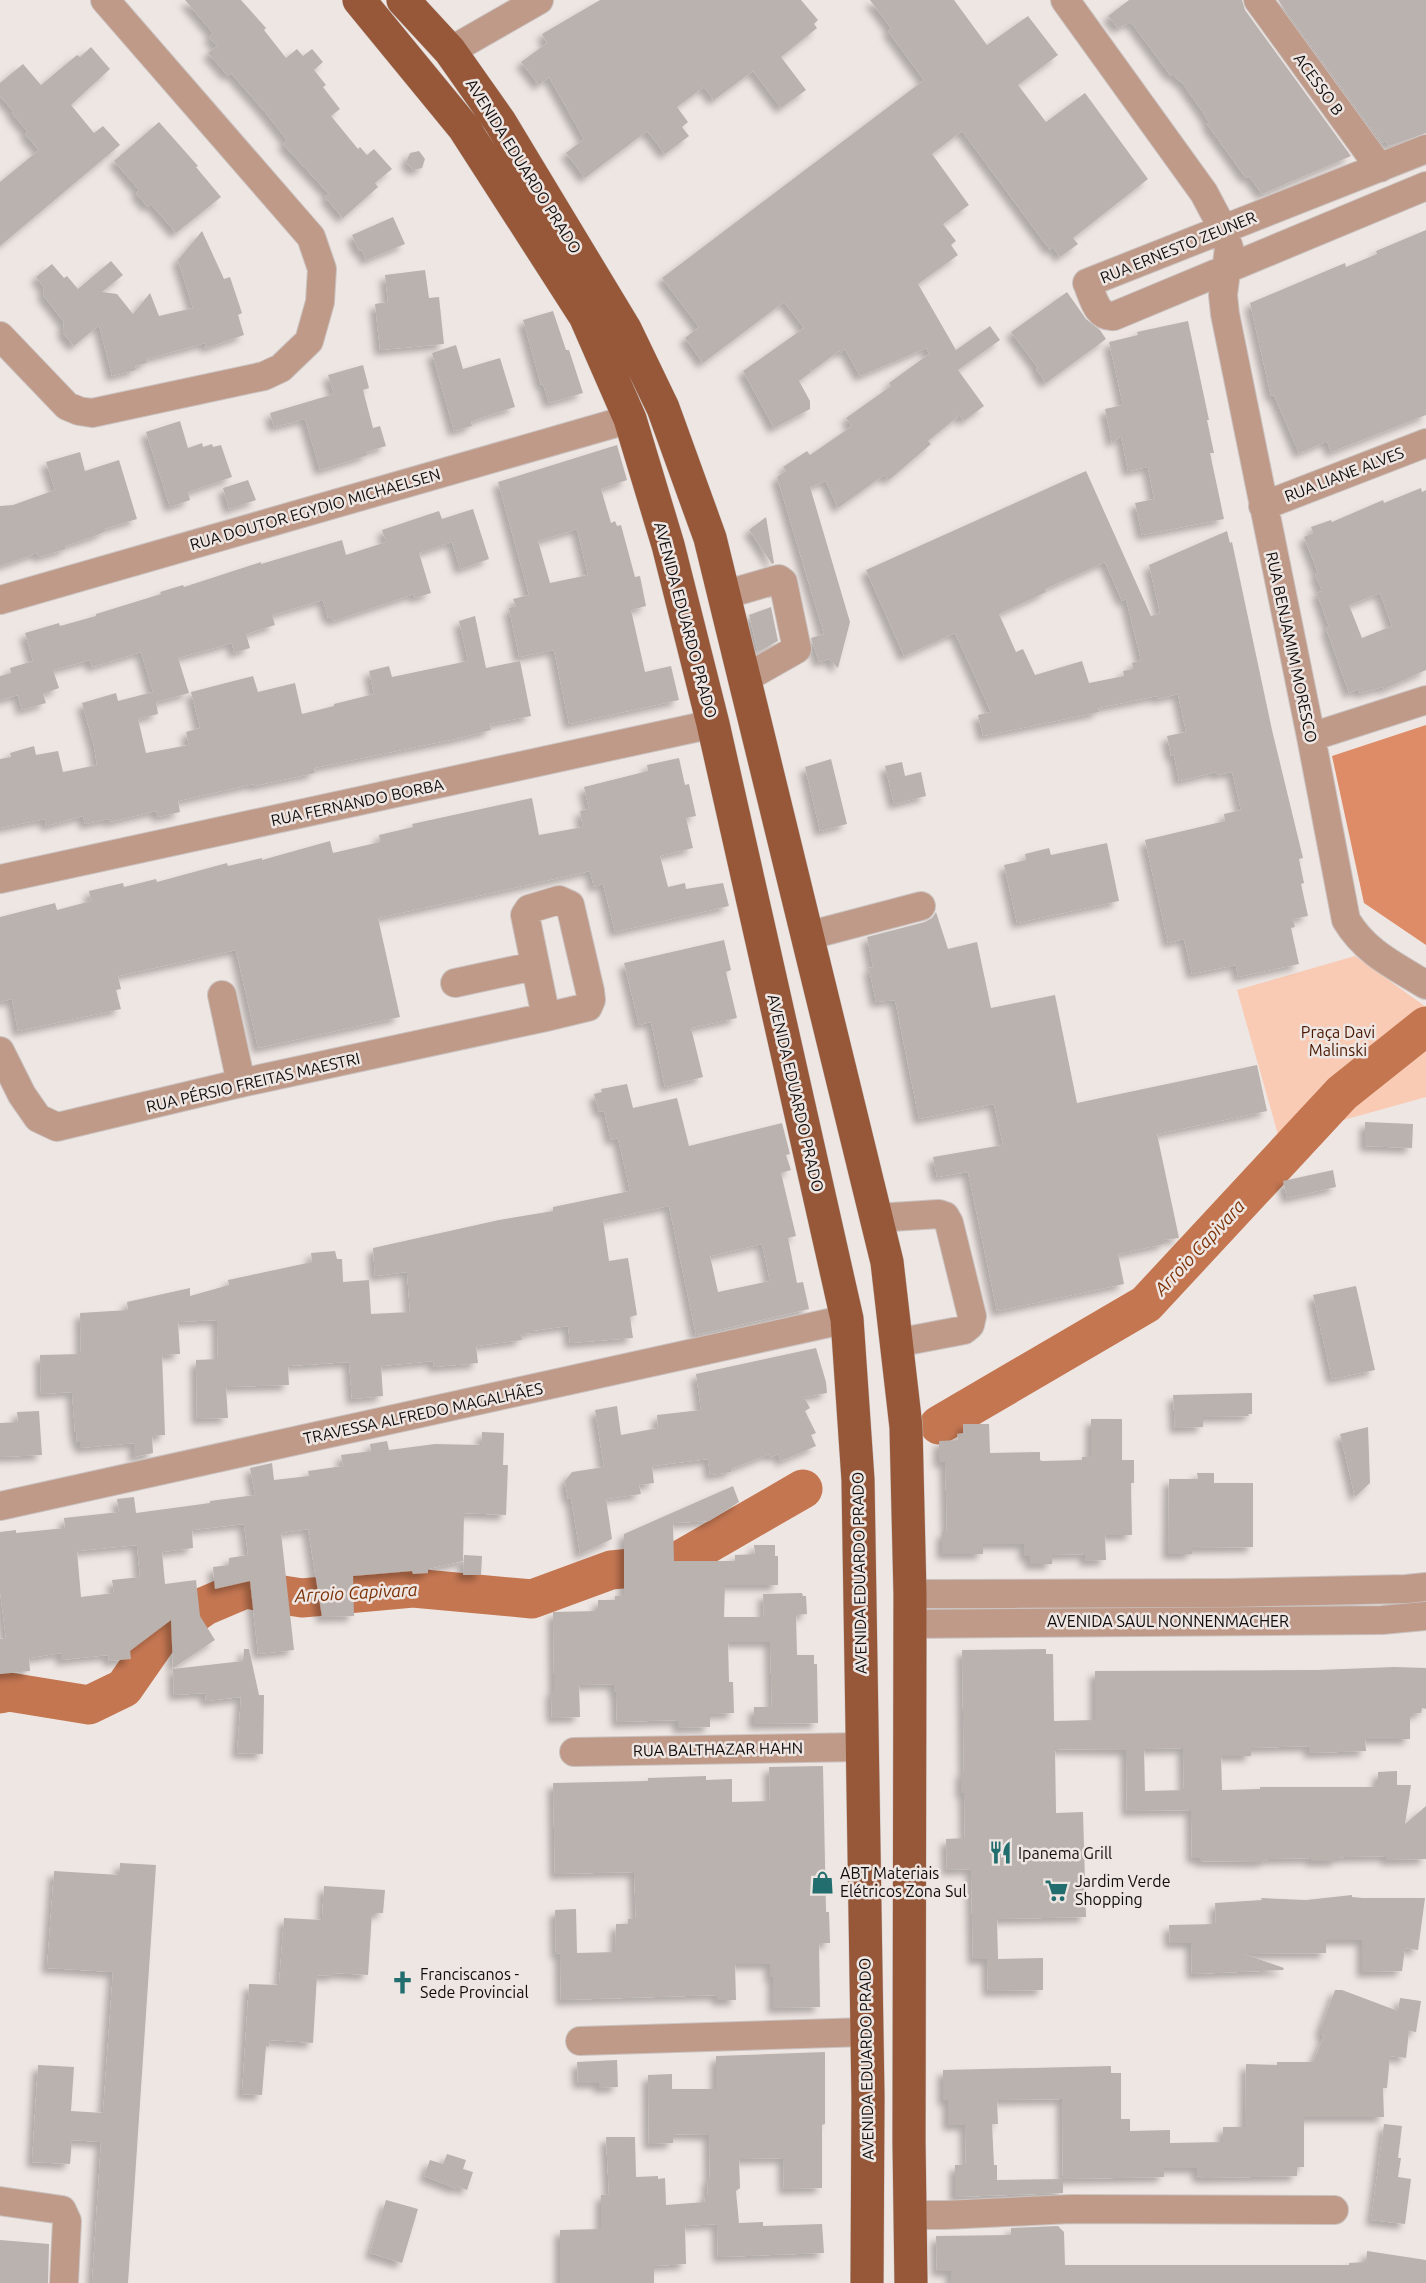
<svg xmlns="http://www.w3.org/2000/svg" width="1426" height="2283" font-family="Ubuntu,sans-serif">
	<defs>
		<filter id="shadow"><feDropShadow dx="-5.5" dy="5.5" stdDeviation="3" flood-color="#0004"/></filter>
	</defs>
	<rect width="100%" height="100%" fill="#eee6e3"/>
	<path fill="#f9cab4" d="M1355,956L1426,1007V1097L1279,1138L1237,990Z"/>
	<path fill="#dd8c67" d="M1426,725V945L1364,903L1332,756Z"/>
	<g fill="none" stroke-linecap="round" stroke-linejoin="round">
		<path stroke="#c47651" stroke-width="39" d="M939,1425L1146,1304L1342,1093L1426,1026
			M0,1694L9,1692L89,1705L124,1688L158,1639L205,1606L245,1589L302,1598L413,1588L532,1599L611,1570L673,1564L803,1489"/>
	</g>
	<path fill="#b9b2af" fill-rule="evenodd" filter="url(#shadow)" d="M185,0H241L266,28L264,30L286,58L297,49L303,56L312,49L323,62L314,70L326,85L323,87L340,109L331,116L358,149L360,147L367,155L374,149L392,169L375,183L378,187L343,218L325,197L329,194L283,144L287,140L265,112L231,73L228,76L208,53L217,46L209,37L213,33Z
		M600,0H801L818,20L814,24L817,28L781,57L806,90L781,108L753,71L714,100L704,87L677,107L688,122L682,127L689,136L665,154L647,131L585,178L566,153L584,139L549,77L539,85L521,62L547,43L542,34Z
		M870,0H954L987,45L1028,16L1058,55L1018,85L1046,122L1085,93L1148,179L1073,238L1078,244L1060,257L1053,247L1050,250L962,131L932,154L969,205L943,224L956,241L951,245L958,255L918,284L956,350L990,326L1000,340L958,370L984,406L964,421L960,415L928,441L931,444L889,480L884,475L838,508L826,481L810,487L850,622L838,668L829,659L819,662L811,638L824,634L777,477L786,471L783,467L807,451L810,455L852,426L846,418L891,386L889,383L929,354L926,348L860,376L845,349L841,353L839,351L812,371L810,368V373L799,381L810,401V409L774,428L743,371L804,328L784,302L703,363L685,338L699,327L662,278L924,80L888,31L891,28Z
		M1129,0H1242L1245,10L1351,156L1262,194L1249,176L1246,178L1207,124L1209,123L1204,114L1181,81L1180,82L1173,74L1171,76L1131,22L1118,28L1108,16Z
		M1278,0H1426V133L1389,146L1386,141L1382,143Z
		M91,47L110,69L71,105L94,133L103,126L120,145L0,246V182L39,150L25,134L28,132L12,113L14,112L0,96V83L23,64L41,85L77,55L80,57Z
		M159,122L198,166L196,167L221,197L176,233L151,204L148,207L136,193L139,190L114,161Z
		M419,151L425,159L422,168L413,170L406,162L410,153Z
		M393,217L405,244L366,260L362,250L359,251L352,235Z
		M1426,230V415L1331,452L1327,441L1299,453L1274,395L1271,396L1250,303L1345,263L1346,267L1377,254L1376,251Z
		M202,231L224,279L230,277L242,313L238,315L244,335L206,348L205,343L146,359L147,363L135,366L136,370L112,376L99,325L74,346L63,333L64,322L43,295L44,287L36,277L52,264L64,278L67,276L78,289L111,261L123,275L102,292L117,294L133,314L150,293L159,316L193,308L178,260Z
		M425,270L429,298L439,297L444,344L380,350L375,304L388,302L385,275Z
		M1067,292L1086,319L1100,330L1106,339L1046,383L1036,369L1038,368L1011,332Z
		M553,311L566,350H569L583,393L549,403L543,384L541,385L523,320Z
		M1188,321L1209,420H1207L1214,453H1210L1224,519L1142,535L1135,503L1154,499L1148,467L1128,471L1121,436L1112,443L1105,409L1123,405L1109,342L1138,335L1137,332Z
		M456,345L463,369L500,358L515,407L483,417L471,422L472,426L454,431L432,353Z
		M363,365L369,388L363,390L373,428L380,426L386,446L366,452L368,455L320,470L305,419L274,427L270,413L334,394L328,375Z
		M180,421L188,448L202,443L203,447L212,444L213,447L221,445L232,477L188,492L190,500L170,507L146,432Z
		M617,445L627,480L601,489L611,523L615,521L617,526L621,525L635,577L640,576L646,606L631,610L645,672L671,666L679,700L569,724L554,650L519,657L509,608L516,606L513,599L529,595L498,482ZM577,529L588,575L550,583L538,541Z
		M80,452L85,471L119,460L137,519L104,529V532L92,537L65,546L66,549L39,557L37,553L0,566V506L13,505L55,490L46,462Z
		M1086,471L1151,616L1160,613L1149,565L1227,531L1230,543L1232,542L1272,730L1303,858L1299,859L1304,883L1301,884L1308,916L1293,919L1295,927L1291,928L1299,964L1238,977L1236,965L1192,974L1184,939L1168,943L1145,840L1225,821L1224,814L1241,810L1232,772L1216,775V772L1179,781L1174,755L1171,756L1167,736L1186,732L1178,694L1157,699V696L1098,708L1099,712L983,736L978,715L991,712L955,633L904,656L866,570ZM1105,562L1122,601L1126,599L1141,660L1132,663L1133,669L1123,671L1124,676L1089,683L1082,661L1035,675L1023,649L1016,652L999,614L1046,592L1045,589Z
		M248,480L256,500L229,509L223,488Z
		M1421,488L1422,492L1426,490V670L1384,689L1383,687L1360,693L1358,689L1349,693L1326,628L1329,627L1317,593L1322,591L1315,574L1318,573L1304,537L1313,533L1311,527L1331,520L1332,522L1383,500L1384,503ZM1380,593L1392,626L1362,638L1349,605Z
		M473,509L489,559L460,569L452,542L419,553L431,593L415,598L414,594L333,621L331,617L328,618L323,600L272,615L275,625L246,634L250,648L234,653L232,643L178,658L189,693L156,702L158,714L138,719L146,753L189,745L186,732L200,728L191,692L253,676L258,692L295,683L302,714L334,706V704L374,694L369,671L389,666L392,677L468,661L459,621L475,616L486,668L520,661L531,716L490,724L491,730L455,739L314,768L315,773L254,786L253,784L178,801L180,812L158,817L156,811L109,822V819L85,824L83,816L46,826L45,819L0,828V759L11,757L10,753L34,746L36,755L58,751L63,772L97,765L94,746L82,703L116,693L118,701L153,692L141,652L92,667L90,660L53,670L59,688L43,694L46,703L22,710L18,695L0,700V676L11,673L10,668L33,661L25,633L59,623L60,626L96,616V614L161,594L160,592L183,585L184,587L261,562V564L342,540L346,555L386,542L382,530L439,511L442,519Z
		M766,517L774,563L772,564L749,530Z
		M771,607L778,641L758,652L749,615Z
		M679,758L685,785L689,784L696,816L686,818L693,848L660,856L668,887L685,883L686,889L723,883L729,906L615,932L603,884L594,887L590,871L378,918L400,1017L258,1048L236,950L118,976L121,989L116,990L121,1009L18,1031L12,999L0,1002V917L55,903L57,910L91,901L89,891L123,883L124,887L156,879L157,882L227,863L228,866L262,858V860L330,841L333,853L380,842L379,835L413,827L412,824L532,798L539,835L583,827L580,811L589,809L584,787L648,771L647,765Z
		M831,759L847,824L820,831L805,767Z
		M902,762L905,776L921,772L926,796L894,804L885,766Z
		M1107,843L1119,901L1017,923L1004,865L1026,860L1025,854L1049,848L1051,855Z
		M936,912L948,949L977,942L991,1008L1055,995L1077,1103L1257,1065L1267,1111L1157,1134L1179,1238L1164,1240V1244L1118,1254L1124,1284L997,1311L968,1172L937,1177L933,1157L1003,1145L994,1104L919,1119L895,1000L876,1002L869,968L873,967L867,937L925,922L932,918Z
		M724,940L731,970L726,972L737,1018L691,1028L703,1077L665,1087L651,1022L639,1025L624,963Z
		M627,1084L633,1108L677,1098L689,1146L782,1123L790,1154L786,1155L791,1170L781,1173L796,1236L788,1238L797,1283L803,1282L809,1309L696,1335L669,1206L603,1220L609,1261L628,1258L637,1315L630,1317L633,1338L570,1343L568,1326L531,1331V1333L521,1334L522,1340L476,1346L478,1363L434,1367L433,1361L381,1366L383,1396L352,1399L349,1362L288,1366L289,1385L226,1387L228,1418L197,1419L196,1360L218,1359L217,1320L178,1322L180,1354L162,1355L165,1435L152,1436L153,1453L134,1457V1443L80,1448V1442H77L76,1432H75L72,1392L41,1394L40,1355L81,1354L80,1313L128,1310L127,1302L190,1288V1296L229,1285L228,1280L312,1262L311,1253L335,1251L337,1259H342L343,1282L369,1280L371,1314L410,1312L407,1272L375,1276L373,1248L499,1220L553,1211V1207L630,1191L618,1138L611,1140L604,1111L599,1112L594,1094L602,1092L601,1089ZM762,1244L770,1281L718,1292L710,1256Z
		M1365,1122L1413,1124L1412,1148L1365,1146Z
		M1333,1170L1336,1187L1287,1198L1283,1181Z
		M1356,1286L1375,1370L1332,1379L1313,1295Z
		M816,1348L826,1382L827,1393L804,1397L810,1408L805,1411L816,1433L811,1435L816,1446L781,1461L778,1454L771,1457L769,1454L731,1469V1472L710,1475L708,1459L652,1466L654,1483L639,1485L641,1494L606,1499L612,1539L580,1554L571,1498L568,1499L565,1481L572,1472L604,1467L595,1410L617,1406L621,1435L658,1428L657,1415L701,1410L696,1374Z
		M1252,1393V1414H1248L1249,1416L1203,1417V1427L1175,1428L1173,1395Z
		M39,1411L42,1455L0,1457V1423L18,1422L17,1412Z
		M1091,1419H1122V1460H1134V1483H1131L1132,1535H1105L1106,1560L1085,1561V1554L1052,1555V1564H1030V1556H1024V1544H983V1554H942V1532H947L946,1491L945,1462H939V1441L958,1440L957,1434L963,1433V1424H989L990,1453L1040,1452V1460L1042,1461L1082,1460V1457L1091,1456Z
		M1368,1427L1370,1483L1355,1497L1340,1434Z
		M482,1432L504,1433L503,1465H508L506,1515L464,1513L463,1561L428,1569V1573L413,1574L412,1571L353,1576L354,1616L322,1617L308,1529L281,1533L294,1650L258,1654L250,1581L215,1589L213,1567L229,1565V1558L248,1555L244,1524L192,1530L193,1548L162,1552L165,1584L196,1580L200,1616L215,1640L173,1668L171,1620L130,1651L131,1659L109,1661L108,1655L61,1660V1653L29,1658L30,1671L0,1674V1639L6,1638L0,1591V1532L16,1530V1533L65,1528L64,1518L119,1512L117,1499L134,1497L136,1513L210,1503V1501L255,1495L250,1468L272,1463L274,1480L309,1476L308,1471L343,1466L341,1455L371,1451L370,1444L387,1441L389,1450L435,1444L481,1445ZM137,1545L140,1577L112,1580L114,1593L81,1597L77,1551Z
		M1197,1473H1214V1483H1253V1547L1192,1548V1554H1168L1169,1479H1198Z
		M733,1486L739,1502L709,1521L673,1523L674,1561H735V1555L755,1554L754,1545H775V1556H778V1585H725L724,1617H764L763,1594L802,1593L803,1596H806L807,1614L796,1615L797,1655H814V1664H817L818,1723L754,1724V1707H772L770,1642H728L729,1682H733L734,1713L710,1714V1727L678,1728V1720L617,1722L616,1692L614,1691V1684L579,1685L580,1717L552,1718L551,1691H554V1674L553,1612L598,1611V1600H615V1596L624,1595V1534Z
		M464,1555L482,1556L481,1575H463Z
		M244,1649H249L259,1695H264L263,1754L237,1753L241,1697L206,1701L205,1693L174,1695L173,1669L243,1661Z
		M1046,1649V1654H1053L1054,1721L1095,1720V1671L1318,1670L1394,1667L1426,1668V1709L1422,1708L1421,1713L1410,1714V1739H1365L1366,1751L1309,1753V1746L1251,1748V1756H1221L1222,1790L1260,1789V1787H1375V1784H1378V1772L1397,1771V1785H1411L1405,1824L1426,1806V1859L1386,1860V1856L1344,1857L1337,1858V1861H1311V1858L1268,1859L1262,1862L1200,1861V1858H1192L1191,1810L1127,1811L1126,1750L1055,1749L1056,1813L1083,1812L1086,1917L997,1919L998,1959L1043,1958V1990L988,1991L987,1959H973L971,1869L947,1870L946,1839L965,1838L964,1793H961V1772H964L962,1650ZM1183,1748L1184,1790L1145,1791L1144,1749Z
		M823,1766L826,1912H829L830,1943H819L820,2007L773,2008V1977H770V1964H735L736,2000H717V1995L561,2000L560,1953L556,1954L555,1910L576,1909L577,1953L615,1952L616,1924H628V1919H636L634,1872L555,1874L553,1783L648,1781V1778L706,1776V1780L732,1779V1802L770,1801L769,1767Z
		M120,1863L156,1865L141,2088L128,2283H92L101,2142L72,2140L70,2164L32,2162L38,2065L74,2067L71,2111L103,2113L113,1972L47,1968L54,1871L119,1875Z
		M324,1886L385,1890L383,1913H372L368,1975L334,1973V1976L317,1975L313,2043L270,2040L269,2047L266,2046L262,2095L242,2094L249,1984L279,1985L284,1918L322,1920Z
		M1352,1895V1897L1363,1898H1425L1418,1950L1405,1948L1402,1971L1362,1972V1940H1326V1953L1244,1954L1284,1968L1283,1970L1192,1974L1191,1943H1170L1169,1925L1216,1924L1215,1903L1262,1900L1261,1898L1306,1900Z
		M1335,1990H1342L1398,2011L1400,1998L1421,2001L1416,2032L1409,2031L1406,2058L1390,2056L1387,2088H1383L1384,2117H1304V2167H1297V2176L1204,2178L1197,2176V2168H1164V2177L1063,2179L1062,2099L997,2100L998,2124H992L994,2165H997V2180L1063,2179V2193L955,2197V2165H966L965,2125H948V2100H943V2070L1111,2066V2073H1121V2119H1130V2131L1170,2130V2143L1223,2142V2127H1245L1246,2064L1277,2065V2062H1313L1324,2036L1321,2034V2028Z
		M825,2052V2124L822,2125V2188L784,2189L783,2158L739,2159L740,2188L736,2191L739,2223L763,2222V2226L822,2224L824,2253L718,2257L717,2224L685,2226L686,2264L654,2266V2283H560V2230L601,2229V2195L609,2194L606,2137H635L636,2177L658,2176V2179L665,2178L666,2205L705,2202L704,2195H708L707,2179H710L709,2135L673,2134V2143L649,2144L648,2075L672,2074V2089H716V2056Z
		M617,2060L618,2087L599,2088V2083H578L577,2062Z
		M1384,2124L1402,2126L1398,2158H1401L1398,2177L1411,2179L1405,2224L1371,2220Z
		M447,2154L466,2160L463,2169L473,2172L467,2190L457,2186V2189L424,2176L430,2160L443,2164Z
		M386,2200L418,2209L402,2263L370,2253Z
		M1058,2226L1064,2232L1065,2265H1349V2263L1366,2262L1367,2251L1426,2260V2283H951V2271H937L936,2236L1011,2235V2228Z
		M0,2240L49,2244L48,2283H0Z"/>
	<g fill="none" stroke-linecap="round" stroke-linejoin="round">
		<defs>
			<path id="minor" d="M1065,0L1204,193L1223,229L1229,248L1223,295L1225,314L1311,737L1346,920C1366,953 1394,965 1426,985
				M1258,0L1380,168
				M450,51L539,0
				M1426,149L1087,283C1093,296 1096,318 1114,316L1426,186
				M0,336L67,406L79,411L92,413L264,376L281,368L309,341L320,302L322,269L311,237L105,0
				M1263,506L1426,443
				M724,595L779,579L783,582L797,649L744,679
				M0,600L630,419
				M1311,737L1426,700
				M0,879L713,724
				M807,936L921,906
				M455,983L534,966
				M222,995L241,1083
				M0,1051L22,1095L38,1118L57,1127L241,1083L546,1017L588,1007L591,1000L590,991L570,905L559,900L529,909L525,915L546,1017
				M876,1218L939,1214L945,1216L949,1223L972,1316L970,1325L964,1330L896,1343
				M0,1506L847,1319
				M910,1594L1228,1593L1406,1589L1426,1587
				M909,1624L1382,1620L1426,1616
				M574,1752L862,1747
				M580,2041L866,2032
				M0,2201L62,2210L67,2221L64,2283
				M910,2215H945L1071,2209L1334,2210"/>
			<path id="major" d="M359,0L464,128L585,316L630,419L668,545L713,724L847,1319L858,1480L868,2096L867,2283
				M403,0L450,51L500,122L625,329L663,408L710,538L887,1262L906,1427L910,1594L909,2141L911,2283"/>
		</defs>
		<use href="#minor" stroke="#cac3c1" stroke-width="30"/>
		<use href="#major" stroke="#cac3c1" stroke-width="34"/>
		<use href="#minor" stroke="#bf9a89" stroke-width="28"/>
		<use href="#major" stroke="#975839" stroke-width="33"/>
	</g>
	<defs>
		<symbol id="restaurant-bare" viewBox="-9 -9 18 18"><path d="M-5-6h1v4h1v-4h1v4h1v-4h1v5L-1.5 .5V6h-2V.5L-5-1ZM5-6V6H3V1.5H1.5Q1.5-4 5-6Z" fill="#226e6e" stroke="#eee6e3" stroke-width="2.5" paint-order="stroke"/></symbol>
		<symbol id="shop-bare" viewBox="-9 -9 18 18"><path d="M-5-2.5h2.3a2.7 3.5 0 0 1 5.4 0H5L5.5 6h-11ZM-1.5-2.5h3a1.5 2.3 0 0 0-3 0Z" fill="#226e6e" stroke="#eee6e3" stroke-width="2.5" paint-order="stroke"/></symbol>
		<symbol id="supermarket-bare" viewBox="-9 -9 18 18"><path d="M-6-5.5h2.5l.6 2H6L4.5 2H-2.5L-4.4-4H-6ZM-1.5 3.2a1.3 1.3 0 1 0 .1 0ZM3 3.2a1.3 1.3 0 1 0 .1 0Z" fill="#226e6e" stroke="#eee6e3" stroke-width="2.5" paint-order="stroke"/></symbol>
		<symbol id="church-bare" viewBox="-9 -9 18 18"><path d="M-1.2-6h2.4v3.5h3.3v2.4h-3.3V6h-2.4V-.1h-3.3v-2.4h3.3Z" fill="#226e6e" stroke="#eee6e3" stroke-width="2.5" paint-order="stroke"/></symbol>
	</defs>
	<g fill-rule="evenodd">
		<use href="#restaurant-bare" x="984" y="1836" width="33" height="33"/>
		<use href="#shop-bare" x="806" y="1866" width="33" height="33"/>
		<use href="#supermarket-bare" x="1040" y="1874" width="33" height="33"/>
		<use href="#church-bare" x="386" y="1966" width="33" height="33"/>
	</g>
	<g text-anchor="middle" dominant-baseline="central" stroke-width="5" stroke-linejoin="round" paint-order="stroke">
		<g font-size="16" fill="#100d0c" stroke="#eee6e3">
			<text transform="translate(1319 84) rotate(54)">ACESSO B</text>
			<text transform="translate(524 166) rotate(58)">AVENIDA EDUARDO PRADO</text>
			<text transform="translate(1178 247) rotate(-22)">RUA ERNESTO ZEUNER</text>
			<text transform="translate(1344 474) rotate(-21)">RUA LIANE ALVES</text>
			<text transform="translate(315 509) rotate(-16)">RUA DOUTOR EGYDIO MICHAELSEN</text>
			<text transform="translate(686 620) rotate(75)">AVENIDA EDUARDO PRADO</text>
			<text transform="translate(1292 647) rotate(78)">RUA BENJAMIM MORESCO</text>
			<text transform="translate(357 802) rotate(-12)">RUA FERNANDO BORBA</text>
			<text transform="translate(253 1082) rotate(-13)">RUA PÉRSIO FREITAS MAESTRI</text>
			<text transform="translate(796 1093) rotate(77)">AVENIDA EDUARDO PRADO</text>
			<text transform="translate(423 1413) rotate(-12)">TRAVESSA ALFREDO MAGALHÃES</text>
			<text transform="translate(859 1573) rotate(-91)">AVENIDA EDUARDO PRADO</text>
			<text x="1168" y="1621">AVENIDA SAUL NONNENMACHER</text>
			<text transform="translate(718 1749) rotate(-1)">RUA BALTHAZAR HAHN</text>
			<text transform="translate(866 2059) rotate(-91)">AVENIDA EDUARDO PRADO</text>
		</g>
		<g font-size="16" fill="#491700" stroke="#eee6e3">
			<text x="1338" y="1032">Praça Davi<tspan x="1338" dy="18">Malinski</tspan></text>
		</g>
		<g font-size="16" fill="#100d0c" stroke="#eee6e3" text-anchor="start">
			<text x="1018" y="1853">Ipanema Grill</text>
			<text x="840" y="1873">ABT Materiais<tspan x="840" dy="18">Elétricos Zona Sul</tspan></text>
			<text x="1075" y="1881">Jardim Verde<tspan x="1075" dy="18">Shopping</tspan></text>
			<text x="420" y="1974">Franciscanos -<tspan x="420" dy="18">Sede Provincial</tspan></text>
		</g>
		<g font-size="18" font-style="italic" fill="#7c3307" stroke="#eee6e3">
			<text transform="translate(1199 1247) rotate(-47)">Arroio Capivara</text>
			<text transform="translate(356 1592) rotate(-3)">Arroio Capivara</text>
		</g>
	</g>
</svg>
